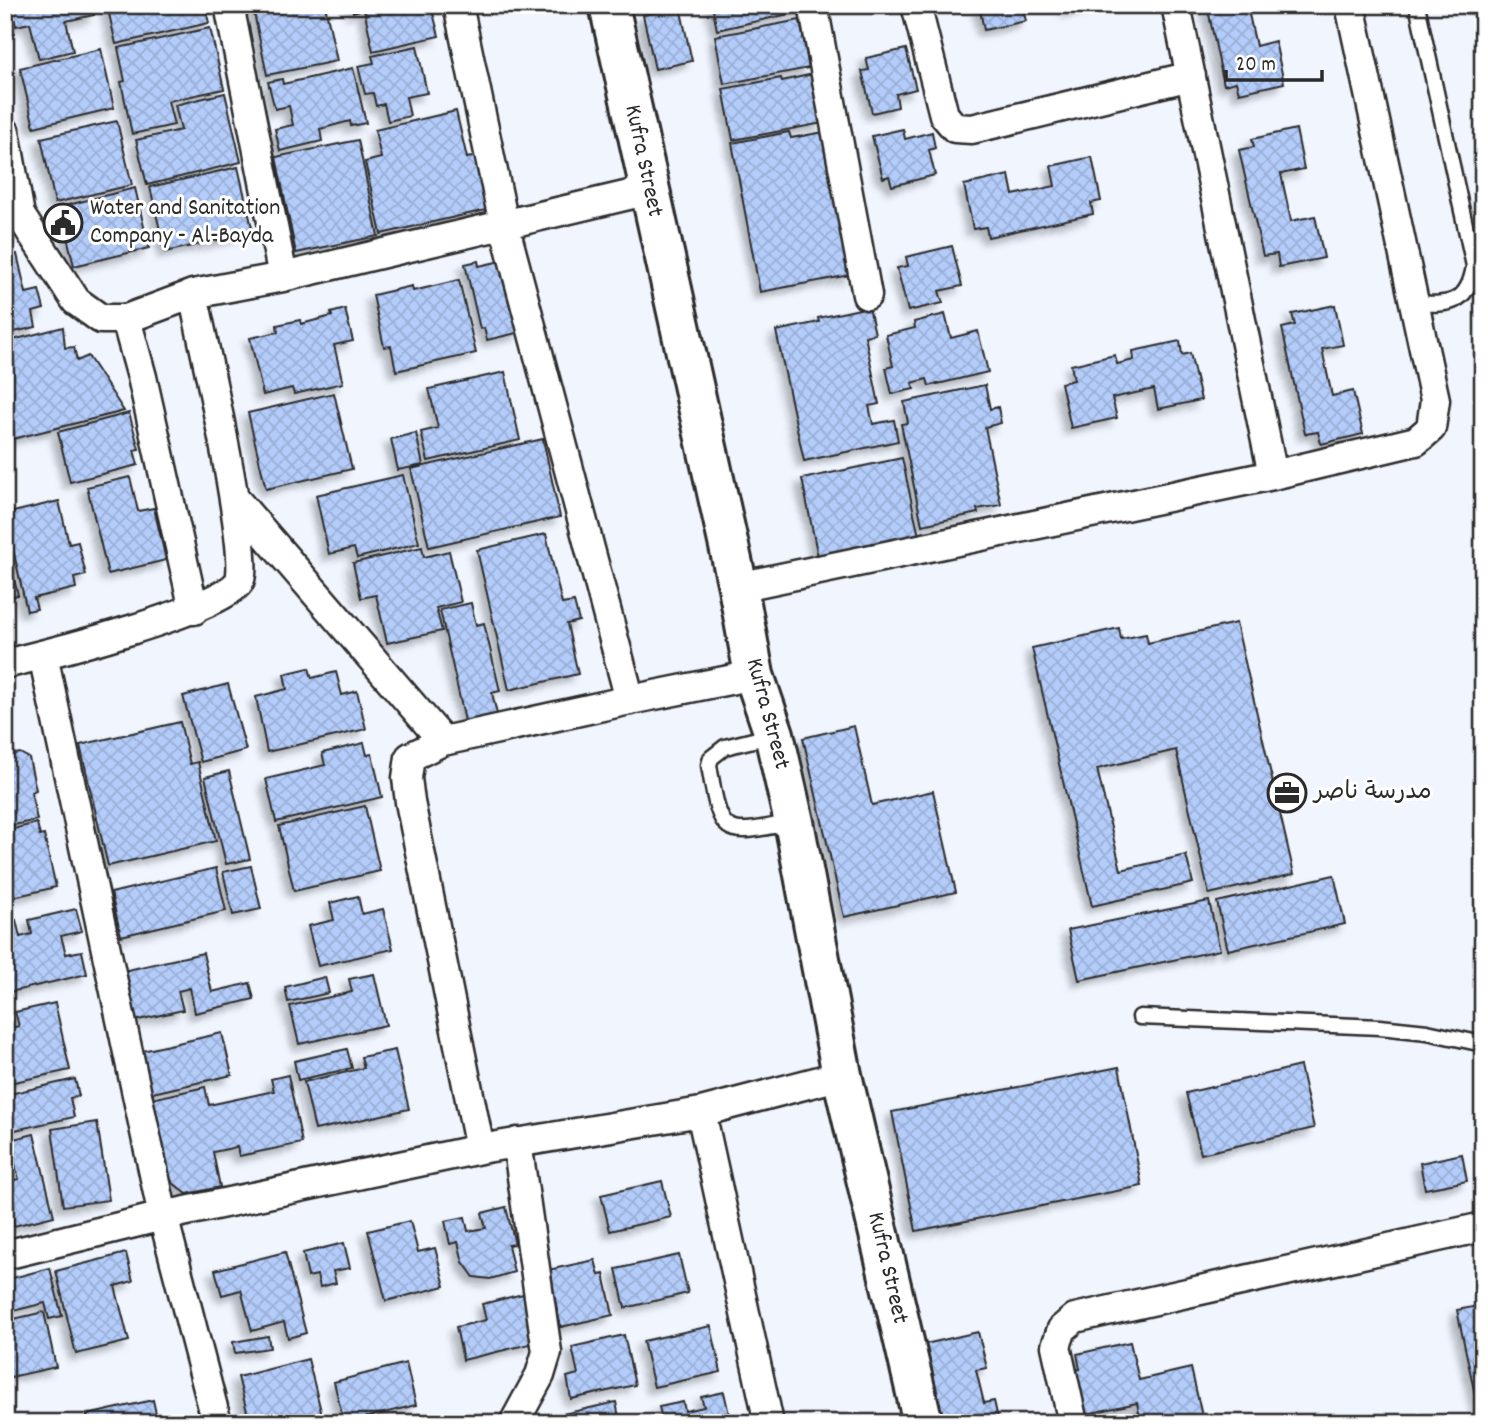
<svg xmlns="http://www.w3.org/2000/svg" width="1488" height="1428" font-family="Dekko,'Playpen Sans Arabic',sans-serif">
	<defs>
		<pattern id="building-cross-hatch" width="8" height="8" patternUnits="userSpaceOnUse" patternTransform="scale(1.75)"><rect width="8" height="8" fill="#b3ccfa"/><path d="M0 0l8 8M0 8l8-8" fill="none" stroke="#9aafd6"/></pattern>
		<filter id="shadow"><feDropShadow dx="-6" dy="6" stdDeviation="3.5" flood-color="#0004"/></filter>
	</defs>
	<rect width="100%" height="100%" fill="#f0f5fe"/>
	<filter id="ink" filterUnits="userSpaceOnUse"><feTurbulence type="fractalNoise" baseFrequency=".0143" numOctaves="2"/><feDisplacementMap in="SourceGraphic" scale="14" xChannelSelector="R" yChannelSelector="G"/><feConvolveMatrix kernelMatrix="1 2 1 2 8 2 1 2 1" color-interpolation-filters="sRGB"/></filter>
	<g filter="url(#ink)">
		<path fill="url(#building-cross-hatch)" stroke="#2b2b2b" stroke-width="2" filter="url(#shadow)" d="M11,5H92L94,15L66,21L73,51L39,59L30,23L16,26Z
			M107,5H205L209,23L116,44Z
			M267,5H325L337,61L267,75L253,8Z
			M352,5H431L439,36L373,51L364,9L353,12Z
			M712,5H806L807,10L717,30Z
			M979,5H1022L1026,21L984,30Z
			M1068,5H1098L1069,11Z
			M1207,5H1247L1256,46L1275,41L1284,83L1239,93L1236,82L1224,85Z
			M680,7L692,61L655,69L643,15Z
			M800,20L809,68L724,84L715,36Z
			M210,28L224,89L168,101L174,125L132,134L121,82L125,81L118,48Z
			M417,46L427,93L406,97L410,116L388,121L384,104L376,106L373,93L365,94L358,66L374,63L372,56Z
			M101,49L114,108L34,127L20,68Z
			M906,49L916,89L896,94L898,107L872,113L862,71L869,70L866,58Z
			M353,68L366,123L351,126L350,121L320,129L322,141L280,151L275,129L293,125L289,106L275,109L268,82L282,79L283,84Z
			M813,74L823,123L733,140L723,89L781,78L782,81Z
			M225,93L241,162L147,185L136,140L181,130L175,105Z
			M456,111L467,158L477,156L490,209L381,234L365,162L381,158L375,130Z
			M117,121L132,185L55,203L41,138Z
			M903,129L905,139L932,132L935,148L929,150L935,175L892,186L889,176L883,178L872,136Z
			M1296,129L1304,169L1281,174L1291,221L1315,216L1324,258L1279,267L1277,254L1263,256L1239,150L1254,147L1252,139Z
			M789,132L791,138L824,132L850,275L760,292L732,143Z
			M358,140L378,236L296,253L276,157Z
			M1092,157L1101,201L1091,203L1093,214L988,237L986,227L973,229L964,185L1009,175L1013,195L1055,186L1051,166Z
			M238,167L253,232L165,252L150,187Z
			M135,188L149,248L74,266L60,207Z
			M952,246L962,286L939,291L943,303L908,311L897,268L908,266L906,257Z
			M17,254L26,293L39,290L44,309L33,312L36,327L5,334V257Z
			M478,261L479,266L501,261L511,307L516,306L521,332L487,340L484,328L480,329L465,264Z
			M459,280L476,353L396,371L391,346L384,347L373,295L412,286L413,291Z
			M1335,305L1343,345L1322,349L1332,396L1353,391L1363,434L1321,444L1318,432L1305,434L1282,328L1295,325L1292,314Z
			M869,307L875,334L865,336L879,404L869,406L873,424L894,420L898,441L804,461L776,331L819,322L818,318Z
			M345,309L353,341L334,345L343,383L294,394L292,388L263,395L250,338L278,332L277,325L300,320L301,324L332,316L331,313Z
			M945,314L951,338L978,331L988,372L929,386L927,379L912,383L914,389L892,394L886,368L893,366L886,335L915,328L914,322Z
			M63,327L65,348L74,347L77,361L88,356L124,411L5,441V342Z
			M1180,341L1182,355L1190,353L1201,400L1158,409L1154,389L1112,398L1117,418L1071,428L1061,383L1074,380L1071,365L1115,355L1117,364L1134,360L1133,351Z
			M505,372L520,440L428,461L421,432L438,428L429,389Z
			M985,385L990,409L998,407L1001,423L985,427L1001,505L977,509L978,513L922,525L901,424L908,423L904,402Z
			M334,393L352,469L266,489L248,413Z
			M129,413L139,449L134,450L138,465L70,482L58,432Z
			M416,433L423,465L398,470L391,439Z
			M543,439L560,517L429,547L411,469Z
			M902,458L920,541L819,562L802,479Z
			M403,475L419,543L357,558L354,548L329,554L316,495Z
			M130,477L138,511L154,508L166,560L108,574L87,487Z
			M59,501L69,544L78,542L86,575L74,578L76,588L34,598L37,609L27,611L5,514Z
			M546,534L562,604L574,602L579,621L567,624L578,674L509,690L477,550Z
			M5,543L18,595L5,598Z
			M422,547L424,557L449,551L461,602L436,608L442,631L387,643L376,595L361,598L353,563Z
			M471,603L476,625L484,623L500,691L492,693L497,714L465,721L440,610Z
			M1236,623L1294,874L1209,894L1176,750L1097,769L1121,870L1186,855L1193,883L1092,906L1032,648L1119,628L1121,639L1146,634L1148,643Z
			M309,668L312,678L336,672L342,695L357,691L366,729L267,752L256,697L287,689L284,674Z
			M228,684L246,750L201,762L183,696Z
			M180,722L190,764L198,762L216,841L108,866L80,745Z
			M854,726L872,805L933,791L956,892L844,917L803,738Z
			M364,743L367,755L372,754L382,797L276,822L266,779L325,765L322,753Z
			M20,753L29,758L36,790L31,792L37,820L5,827V756Z
			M229,771L250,859L226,864L205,777Z
			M365,806L380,871L294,891L279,826Z
			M37,823L40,836L44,835L56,887L5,899V831Z
			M251,866L261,909L233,915L223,872Z
			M216,868L226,911L121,936L111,893Z
			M1334,875L1345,924L1228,950L1217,902Z
			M358,896L362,914L383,909L393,949L318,966L308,926L334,920L330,903Z
			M1209,901L1220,950L1079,980L1068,930Z
			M76,909L82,931L61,936L66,954L82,951L87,974L6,993L5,923L16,920L20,937L32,934L29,920Z
			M203,953L212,992L250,983L254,999L195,1013L190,988L178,991L183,1010L134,1021L123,971Z
			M374,974L386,1025L299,1044L290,1006L352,992L349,979Z
			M325,977L329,993L288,1002L285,987Z
			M55,1003L70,1070L5,1084V1029L19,1026L15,1012Z
			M222,1033L232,1075L148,1094L138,1052Z
			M347,1049L352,1068L298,1080L294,1061Z
			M395,1050L409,1109L315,1130L304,1082L364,1068L361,1057Z
			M1300,1066L1314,1128L1201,1154L1186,1093Z
			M1119,1067L1142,1186L916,1231L892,1112Z
			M288,1075L302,1143L239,1156L237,1147L213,1152L220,1187L187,1194L173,1183L163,1167L147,1100L205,1087L209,1105L274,1091L271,1079Z
			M75,1079L79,1096L70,1098L74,1117L6,1132L5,1095Z
			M97,1122L109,1200L63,1206L52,1129Z
			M34,1134L54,1216L14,1226L5,1182L19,1179L13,1158L6,1160L5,1141Z
			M1462,1154L1467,1181L1425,1189L1420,1163Z
			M662,1181L671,1217L610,1231L601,1195Z
			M506,1207L515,1244L508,1245L514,1272L490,1279L474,1277L463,1262L458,1242L450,1244L445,1221L465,1217L468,1231L486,1228L482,1213Z
			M410,1221L418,1252L435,1248L445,1286L386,1301L368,1231Z
			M344,1243L350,1268L333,1271L336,1283L320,1287L317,1275L308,1277L303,1253Z
			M285,1252L306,1333L288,1338L284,1322L252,1331L241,1290L222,1295L215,1270Z
			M126,1253L133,1281L115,1286L129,1341L76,1354L56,1271Z
			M679,1255L688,1293L625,1308L616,1269Z
			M595,1260L599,1275L604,1274L613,1315L561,1327L548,1270Z
			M50,1268L62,1316L49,1319L45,1303L5,1313V1280Z
			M523,1294L534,1343L463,1360L456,1327L486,1320L482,1304Z
			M1483,1305V1423H1481L1457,1310Z
			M44,1312L56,1367L6,1378L5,1321Z
			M711,1326L721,1372L654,1387L643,1341Z
			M978,1332L987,1368L976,1370L984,1403L994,1401L999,1423H929L912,1347Z
			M624,1335L635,1385L571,1399L567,1377L578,1374L572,1347Z
			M268,1336L270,1348L235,1353L233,1342Z
			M1130,1342L1139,1380L1191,1368L1202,1416L1195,1417L1197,1423H1141L1137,1403L1082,1415L1072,1371L1080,1369L1077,1354Z
			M308,1359L324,1423H250L238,1377Z
			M406,1363L416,1405L344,1423L334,1382Z
			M724,1392L731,1423H663L659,1407L683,1402L685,1411L704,1407L701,1397Z
			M153,1400L158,1423H89L87,1415Z
			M616,1402L620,1423H561L559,1415Z
			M420,1414L422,1423H402L401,1418Z"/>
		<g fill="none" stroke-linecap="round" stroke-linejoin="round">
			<defs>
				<path id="lane" d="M1414,303C1447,305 1468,306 1474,266L1417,5
					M773,735L725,747L711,758L709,765C721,838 722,837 792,822
					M1140,1017L1380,1027L1427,1032L1483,1044"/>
				<path id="street" d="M229,5L283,277
					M458,5L504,224L630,700
					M813,5L867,295
					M916,5L944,115L955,128L972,129L1191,76
					M1176,5L1273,475
					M5,132L20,215L76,301L101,319H126L142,377L194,610
					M126,319L193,294L283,277L650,190
					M234,498L443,741
					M738,587L1273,475L1416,441L1431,428L1435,400L1350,5
					M43,655L163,1216L217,1423
					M5,664C47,654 219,611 239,582C253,561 201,333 193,294
					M701,1112L769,1423
					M480,1149L410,802L407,778L410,757L443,741L630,700L754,675
					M5,1255L163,1216L480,1149L701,1112L842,1075
					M514,1423L540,1375L547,1352L517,1142
					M1073,1423L1056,1346L1062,1329L1075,1318L1483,1227"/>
				<path id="secondary" d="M609,5L738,587L754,675L774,734L794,822L842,1075L923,1423"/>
			</defs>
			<use href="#lane" stroke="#2b2b2b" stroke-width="19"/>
			<use href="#street" stroke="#2b2b2b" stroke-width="33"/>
			<use href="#secondary" stroke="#2b2b2b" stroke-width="44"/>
			<use href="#lane" stroke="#fff" stroke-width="14"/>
			<use href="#street" stroke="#fff" stroke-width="28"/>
			<use href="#secondary" stroke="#fff" stroke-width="38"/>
		</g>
	</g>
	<defs>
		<symbol id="civic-ring" viewBox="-11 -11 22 22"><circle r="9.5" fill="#fff" stroke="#2b2b2b" stroke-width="1.5"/><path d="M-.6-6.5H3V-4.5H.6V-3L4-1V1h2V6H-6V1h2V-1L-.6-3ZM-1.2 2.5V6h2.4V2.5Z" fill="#2b2b2b"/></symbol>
		<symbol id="office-ring" viewBox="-11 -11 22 22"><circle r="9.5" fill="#fff" stroke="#2b2b2b" stroke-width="1.5"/><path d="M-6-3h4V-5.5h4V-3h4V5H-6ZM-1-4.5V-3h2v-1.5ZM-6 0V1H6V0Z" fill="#2b2b2b"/></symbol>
	</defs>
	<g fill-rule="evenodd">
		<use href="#civic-ring" x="41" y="201" width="44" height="44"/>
		<use href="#office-ring" x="1265" y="771" width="44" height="44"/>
	</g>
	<g text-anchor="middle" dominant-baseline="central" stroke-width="6" stroke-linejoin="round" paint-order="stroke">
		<g font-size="24" fill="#2b2b2b" stroke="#fff">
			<text transform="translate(643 161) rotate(78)">Kufra Street</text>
			<text transform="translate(767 714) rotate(75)">Kufra Street</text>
			<text transform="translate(887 1268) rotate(77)">Kufra Street</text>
		</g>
		<g font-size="24" fill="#2b2b2b" stroke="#fff" text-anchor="start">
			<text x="90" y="209">Water and Sanitation<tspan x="90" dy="28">Company - Al-Bayda</tspan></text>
			<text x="1314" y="793">مدرسة ناصر</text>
		</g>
	</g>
	<rect width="1488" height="1428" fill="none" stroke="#fff" stroke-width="28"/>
	<rect x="14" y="14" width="1460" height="1400" fill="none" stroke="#2b2b2b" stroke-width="2.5" filter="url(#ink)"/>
	<path d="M1226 70v10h96v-10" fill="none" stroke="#2b2b2b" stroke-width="3.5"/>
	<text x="1236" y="70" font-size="21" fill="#2b2b2b" stroke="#ffffff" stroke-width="5" paint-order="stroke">20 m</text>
</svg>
